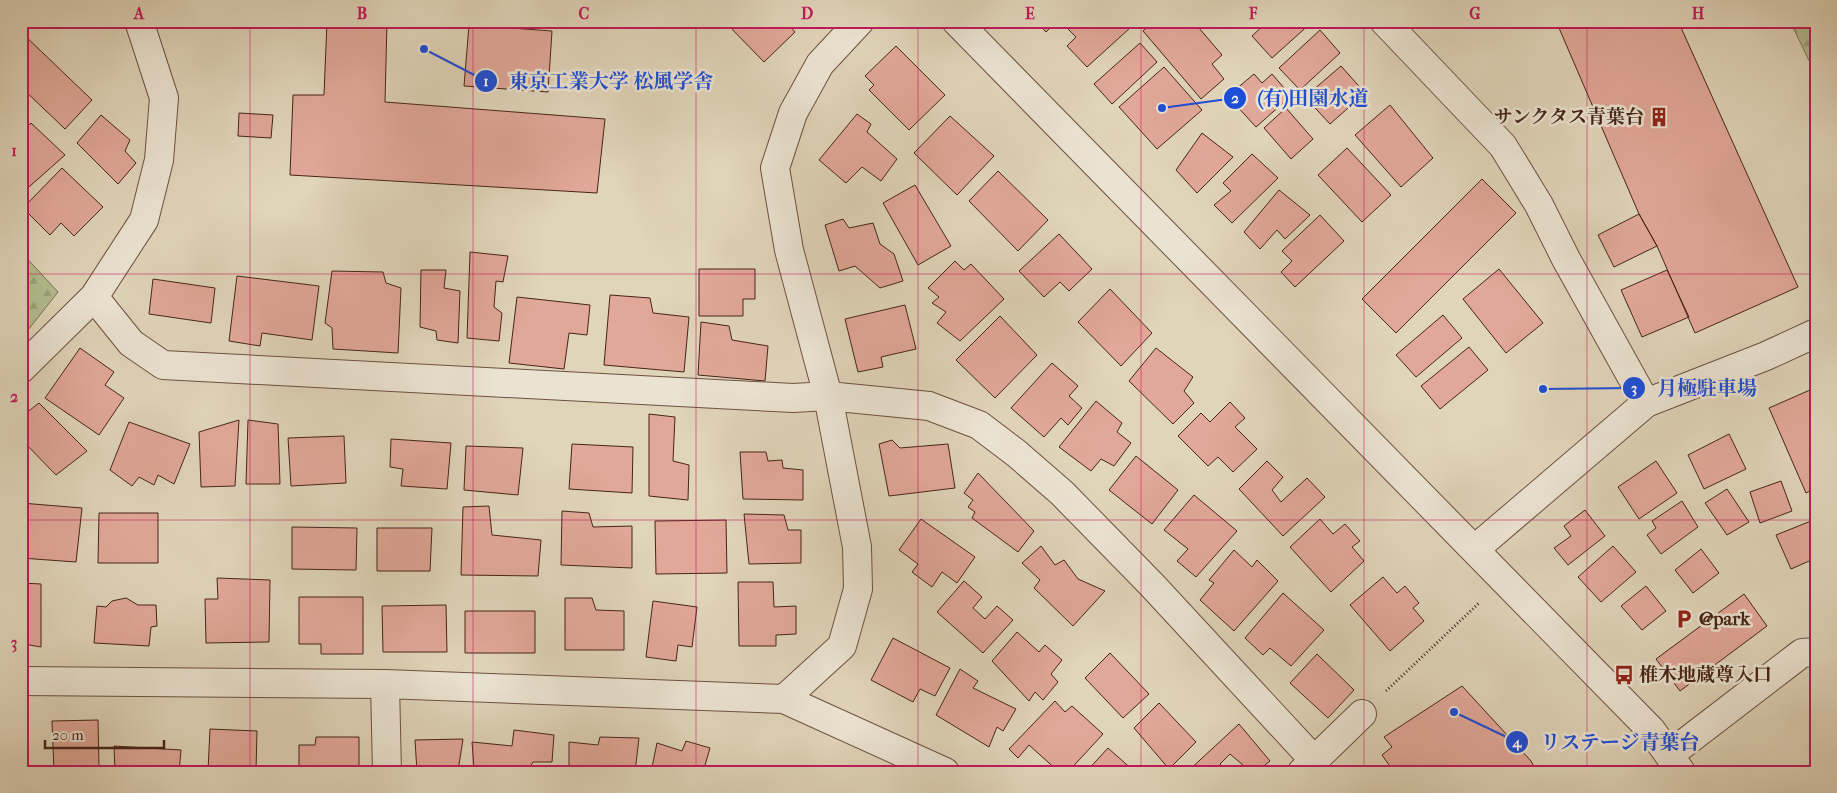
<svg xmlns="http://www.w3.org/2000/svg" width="1837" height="793" font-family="'IM FELL French Canon','Noto Serif JP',serif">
	<defs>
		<pattern id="forest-firs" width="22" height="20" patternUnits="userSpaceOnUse" patternTransform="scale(1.25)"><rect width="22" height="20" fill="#b3bc8f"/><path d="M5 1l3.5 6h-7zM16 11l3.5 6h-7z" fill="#9ba17b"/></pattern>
	</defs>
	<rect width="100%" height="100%" fill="#e0d4b9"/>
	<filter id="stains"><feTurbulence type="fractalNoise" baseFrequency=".004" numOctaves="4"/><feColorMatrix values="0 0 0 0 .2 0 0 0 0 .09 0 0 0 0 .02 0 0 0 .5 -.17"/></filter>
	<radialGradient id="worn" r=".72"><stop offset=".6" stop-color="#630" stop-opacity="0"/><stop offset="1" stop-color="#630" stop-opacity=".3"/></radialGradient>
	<path fill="url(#forest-firs)" stroke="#7c7054" d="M1790,21H1816V75Z
		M21,252L58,292L21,339Z"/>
	<path fill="#e1a798" stroke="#462518" d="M327,21H387L385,102L605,119L597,193L290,175L293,95H324Z
		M724,21H785L795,32L764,62Z
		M1036,21H1057L1046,32Z
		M1072,21H1123L1130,28L1087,67L1067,46L1076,37L1066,27Z
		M1154,21H1193L1222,55L1212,64L1224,79L1201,99L1143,31Z
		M1268,21H1311L1312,22L1272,58L1252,36Z
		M1556,21H1678L1798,287L1695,333L1657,246L1639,214Z
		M469,25L552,31L548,92L464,86Z
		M1320,30L1340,53L1300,90L1279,68Z
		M21,32L92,100L65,129L21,87Z
		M1140,43L1157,62L1112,104L1094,84Z
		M896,46L945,95L909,130L869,90L874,85L865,76Z
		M1341,66L1365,93L1330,124L1305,97Z
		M1164,67L1202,110L1157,149L1119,107Z
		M1254,74L1262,83L1272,74L1291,96L1256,127L1234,103L1241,97L1235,90Z
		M1390,105L1433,158L1401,187L1355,135Z
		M1286,108L1313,139L1291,159L1264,128Z
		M239,113L273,115L271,138L238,136Z
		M857,114L871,124L867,132L897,159L881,181L862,167L846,183L819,160Z
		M101,115L130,140L125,151L136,163L118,184L77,143Z
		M950,116L994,156L957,195L914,153Z
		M31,123L65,155L21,194V132Z
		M1202,133L1233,157L1197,193L1176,170Z
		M1347,148L1391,195L1362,222L1318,175Z
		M1252,154L1278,178L1232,223L1214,205L1231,191L1223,183Z
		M62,168L103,207L74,236L61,223L50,235L23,208Z
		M998,171L1048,220L1018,251L969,201Z
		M1482,179L1516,213L1396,333L1362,299Z
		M915,185L951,246L918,265L883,203Z
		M1279,190L1310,215L1285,239L1277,230L1260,249L1244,232Z
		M1639,214L1657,246L1614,267L1598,235Z
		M1320,215L1344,241L1295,287L1281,272L1292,261L1282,251Z
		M843,219L849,228L873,223L880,244L894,254L903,281L880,288L855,266L839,271L825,225Z
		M1059,234L1092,269L1069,291L1060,282L1044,297L1019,271Z
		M470,252L508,256L503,282L496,281L494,307L502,313L499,341L467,338Z
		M955,261L964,270L971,264L1004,299L960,341L937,323L946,312L932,303L939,297L928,288Z
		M699,269H755V299H743V316H699Z
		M1499,269L1543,323L1506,353L1463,299Z
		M421,270H446L444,288L460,291L458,343L437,340L436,331L420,327Z
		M1667,270L1689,317L1642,337L1621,290Z
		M332,271L383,272L386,283L401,288L398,353L333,349L332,328L325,323Z
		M237,276L319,286L312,340L262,333L260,346L229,341Z
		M153,279L215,288L211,323L149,314Z
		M1110,289L1152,333L1121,366L1078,322Z
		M610,295L650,298L653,313L689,317L684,372L604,365Z
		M517,297L590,305L587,335L569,333L564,369L509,363Z
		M905,305L916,349L881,357L883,367L858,372L845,319Z
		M1443,315L1462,338L1416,377L1396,355Z
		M1000,316L1037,355L995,398L956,360Z
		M701,322L729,326L732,340L768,346L765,381L698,375Z
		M1469,347L1488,370L1440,409L1421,386Z
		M80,348L114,372L105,385L124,398L99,435L45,398Z
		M1156,348L1193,377L1184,391L1194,403L1173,424L1129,381Z
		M1052,363L1078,386L1069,396L1082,408L1068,425L1061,418L1044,437L1011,408Z
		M1810,390L1816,404V488L1806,493L1769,408Z
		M1096,401L1122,423L1117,432L1131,443L1114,466L1101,459L1091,471L1059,447Z
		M1230,402L1245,418L1235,427L1257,449L1233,472L1218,457L1208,466L1178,436L1201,413L1210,422Z
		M39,403L87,451L56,475L21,439V417Z
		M649,414L675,417L673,461L689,465L688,500L649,496Z
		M239,420L235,486L201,487L199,432Z
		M248,420L278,424L280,484H246Z
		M129,422L190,444L174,484L158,475L154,485L139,477L132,486L110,470Z
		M1729,434L1746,469L1704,489L1688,455Z
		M344,436L346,483L291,486L288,438Z
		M391,439L451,443L447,489L401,486L403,469L390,467Z
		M892,440L900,448L948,444L955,488L889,496L879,444Z
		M572,444L633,447L632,493L569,489Z
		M466,446L523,448L518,495L464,490Z
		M740,452H766L768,461L782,460L783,468L803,470V500L743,499Z
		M1136,456L1178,490L1152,524L1109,490Z
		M1267,461L1283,477L1272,490L1281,502L1307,478L1325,497L1283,536L1239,489Z
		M1656,461L1677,493L1639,519L1618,487Z
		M978,473L1034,531L1018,552L972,518L975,512L968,507L973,500L964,493Z
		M1781,481L1792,511L1760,523L1750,492Z
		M1727,489L1749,522L1727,535L1705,503Z
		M1194,495L1237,531L1196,577L1177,561L1188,549L1164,530Z
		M1682,501L1698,527L1661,554L1647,535L1656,528L1652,521Z
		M21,503L82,508L76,562L21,558Z
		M489,506L492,535L541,540L538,576L461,575L463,507Z
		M1585,510L1605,536L1568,565L1554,548L1571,536L1564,526Z
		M562,511L589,513L593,527L632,526V568L561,565Z
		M99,513H158V563H98Z
		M744,514L784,515L788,530H801V563L749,564Z
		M921,519L975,557L957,583L942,572L932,587L912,572L918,564L899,550Z
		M1320,519L1333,534L1345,524L1360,541L1352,547L1364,561L1331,592L1290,547Z
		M1816,519V558L1791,569L1776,535Z
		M726,520L727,573L656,574L655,521Z
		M292,527L357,528L356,570L292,569Z
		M377,528H432L430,571H377Z
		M1041,546L1055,565L1064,560L1078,579L1105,591L1073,626L1034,588L1040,580L1022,563Z
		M1613,546L1636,572L1601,602L1578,577Z
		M1701,549L1719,573L1693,593L1675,570Z
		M1234,550L1252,567L1257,560L1278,581L1234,631L1200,600L1214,583L1209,580Z
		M1383,577L1397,593L1405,586L1419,603L1413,608L1424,621L1390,651L1350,605Z
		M217,578L270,580L269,642L206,643L205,599H218Z
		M964,581L982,597L973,608L985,619L997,606L1013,620L983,653L937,612Z
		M738,582H773L774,607L796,606V634L776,635V646H739Z
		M21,583L41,584V647L24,644V632H21Z
		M1646,586L1666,611L1642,630L1621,606Z
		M1283,593L1324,630L1291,666L1270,648L1263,655L1245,638Z
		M1744,594L1767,626L1680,691L1656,659Z
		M299,597H363V654H321V644H299Z
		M126,598L138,605H156L157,626L151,627L149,646L94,643L97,606L106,607L112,601Z
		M565,598H592L596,610L624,611V650H565Z
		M653,601L697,607L692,647L678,645L676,661L646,657Z
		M446,605L447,652H383L382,606Z
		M465,611H535V653H465Z
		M1017,632L1039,652L1045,645L1062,660L1051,674L1058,682L1043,700L1035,692L1029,701L992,661Z
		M893,638L950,668L935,696L920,689L913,702L871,680Z
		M1110,653L1149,694L1123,718L1085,678Z
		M1317,654L1354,690L1328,718L1290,683Z
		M960,669L978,681L973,688L1016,709L1003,731L997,727L989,747L936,715Z
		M1462,686L1531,761L1537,772H1394L1382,755L1392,747L1384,737Z
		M1055,701L1065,712L1072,706L1103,734L1068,772H1059L1029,745L1018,758L1009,749Z
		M1159,703L1196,742L1169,769L1134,728Z
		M98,720L99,767H86V772H54L52,721Z
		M1239,724L1270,761L1256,772H1251L1230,754L1220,764L1227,772H1187Z
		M210,729L257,731L256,772L208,771Z
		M514,730L554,735L552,762H533L527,772L474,768L472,742L512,746Z
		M316,737H359V772H299V745H315Z
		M600,737L639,738L635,772H591L590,769L569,766V742L598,745Z
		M463,739L458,771L417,772L415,740Z
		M686,741L710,748L703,772H651L657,743L682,751Z
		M114,746L181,750L179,772L115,771Z
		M1108,748L1135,772H1086Z
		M720,766L740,772H717Z"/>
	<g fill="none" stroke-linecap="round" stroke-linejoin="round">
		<defs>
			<path id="minor" d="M1384,21L1503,146L1539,205L1566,259L1646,403
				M94,297L131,343L163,365L793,398L828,396L929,406L979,425L1016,453L1062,493L1152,585L1314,760
				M21,369L94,297L144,220L159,160L164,98L139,21
				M21,681L385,684L784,699L842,646L858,589L857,547L828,396L789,250L775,168L793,113L820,64L860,21
				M385,684L387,772
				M784,699L945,772
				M1302,772L1362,714"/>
			<path id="tertiary" d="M956,21L1651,730L1681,772
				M1475,549L1646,403L1766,356L1816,333
				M1669,755L1802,653L1816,652"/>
		</defs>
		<use href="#minor" stroke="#6c5140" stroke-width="30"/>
		<use href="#tertiary" stroke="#6c5140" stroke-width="30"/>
		<path stroke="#462518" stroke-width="3" stroke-dasharray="1 2.5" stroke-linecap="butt" d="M1386,691L1479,603"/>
		<use href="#minor" stroke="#ebe3d2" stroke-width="28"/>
		<use href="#tertiary" stroke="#ebe3d2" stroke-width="28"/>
	</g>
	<path fill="none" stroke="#c2185b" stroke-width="1" stroke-opacity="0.55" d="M250,21V772M473,21V772M696,21V772M918,21V772M1141,21V772M1364,21V772M1587,21V772M21,274H1816M21,520H1816"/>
	<defs>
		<symbol id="building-bare" viewBox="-9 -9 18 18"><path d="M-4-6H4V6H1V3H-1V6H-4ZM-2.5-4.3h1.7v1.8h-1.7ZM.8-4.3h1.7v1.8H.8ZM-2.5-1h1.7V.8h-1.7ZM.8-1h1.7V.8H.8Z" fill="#8f2418" stroke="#ebe3d2" stroke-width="2.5" paint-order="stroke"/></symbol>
		<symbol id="parking-bare" viewBox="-9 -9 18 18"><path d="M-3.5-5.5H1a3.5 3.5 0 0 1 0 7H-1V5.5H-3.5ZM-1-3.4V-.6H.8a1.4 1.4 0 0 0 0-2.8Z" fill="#8f2418" stroke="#ebe3d2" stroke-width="2.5" paint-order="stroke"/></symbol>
		<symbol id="bus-bare" viewBox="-9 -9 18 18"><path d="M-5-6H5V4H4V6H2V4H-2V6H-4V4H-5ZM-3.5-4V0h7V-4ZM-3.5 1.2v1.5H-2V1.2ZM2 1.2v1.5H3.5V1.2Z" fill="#8f2418" stroke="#ebe3d2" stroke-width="2.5" paint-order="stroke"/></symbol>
	</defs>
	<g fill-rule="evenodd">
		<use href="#building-bare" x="1645" y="103" width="28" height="28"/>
		<use href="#parking-bare" x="1670" y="605" width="28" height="28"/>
		<use href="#bus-bare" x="1610" y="661" width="28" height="28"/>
	</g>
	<g text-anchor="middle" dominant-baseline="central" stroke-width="5" stroke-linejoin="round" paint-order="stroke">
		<g font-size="19" font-weight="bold" fill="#462518" stroke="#ebe3d2" text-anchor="start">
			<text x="1644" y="117" text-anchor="end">サンクタス青葉台</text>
			<text x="1699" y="619">@park</text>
			<text x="1639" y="675">椎木地蔵尊入口</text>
		</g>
	</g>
	<path fill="none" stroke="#1d4ed8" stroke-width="2" d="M424 49L486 81M1162 108L1235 98M1543 389L1634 388M1454 712L1517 742"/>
	<g fill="#1d4ed8" stroke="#ebe3d2" stroke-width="2">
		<circle cx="424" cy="49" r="5"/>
		<circle cx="1162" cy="108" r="5"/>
		<circle cx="1543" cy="389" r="5"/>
		<circle cx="1454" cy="712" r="5"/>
		<circle cx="486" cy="81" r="12"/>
		<circle cx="1235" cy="98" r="12"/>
		<circle cx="1634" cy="388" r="12"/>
		<circle cx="1517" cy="742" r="12"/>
	</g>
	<g font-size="15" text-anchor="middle" font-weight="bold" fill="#fff">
		<text x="486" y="86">1</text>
		<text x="1235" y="103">2</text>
		<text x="1634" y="393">3</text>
		<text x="1517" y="747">4</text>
	</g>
	<g font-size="20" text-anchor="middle" font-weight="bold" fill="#1d4ed8" stroke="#ebe3d2" stroke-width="5" stroke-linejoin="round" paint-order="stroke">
		<text x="611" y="88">東京工業大学 松風学舎</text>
		<text x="1313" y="105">(有)田園水道</text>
		<text x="1707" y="395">月極駐車場</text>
		<text x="1620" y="749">リステージ青葉台</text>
	</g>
	<rect width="1837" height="793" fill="none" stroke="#e0d4b9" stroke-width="55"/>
	<path d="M45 740v8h119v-8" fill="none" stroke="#462518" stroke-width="2.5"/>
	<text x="52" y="740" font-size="15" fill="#462518" stroke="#ebe3d2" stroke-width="4" paint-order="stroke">20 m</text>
	<rect x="28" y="28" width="1782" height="738" fill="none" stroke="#c2185b" stroke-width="2"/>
	<g font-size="16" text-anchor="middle" font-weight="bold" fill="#c2185b">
		<text x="139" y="19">A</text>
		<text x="362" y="19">B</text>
		<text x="584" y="19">C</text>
		<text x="807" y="19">D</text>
		<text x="1030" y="19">E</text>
		<text x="1253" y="19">F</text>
		<text x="1475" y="19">G</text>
		<text x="1698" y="19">H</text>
		<text x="14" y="156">1</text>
		<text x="14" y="402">2</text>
		<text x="14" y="648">3</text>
	</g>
	<rect width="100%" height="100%" filter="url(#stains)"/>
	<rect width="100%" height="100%" fill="url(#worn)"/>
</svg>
